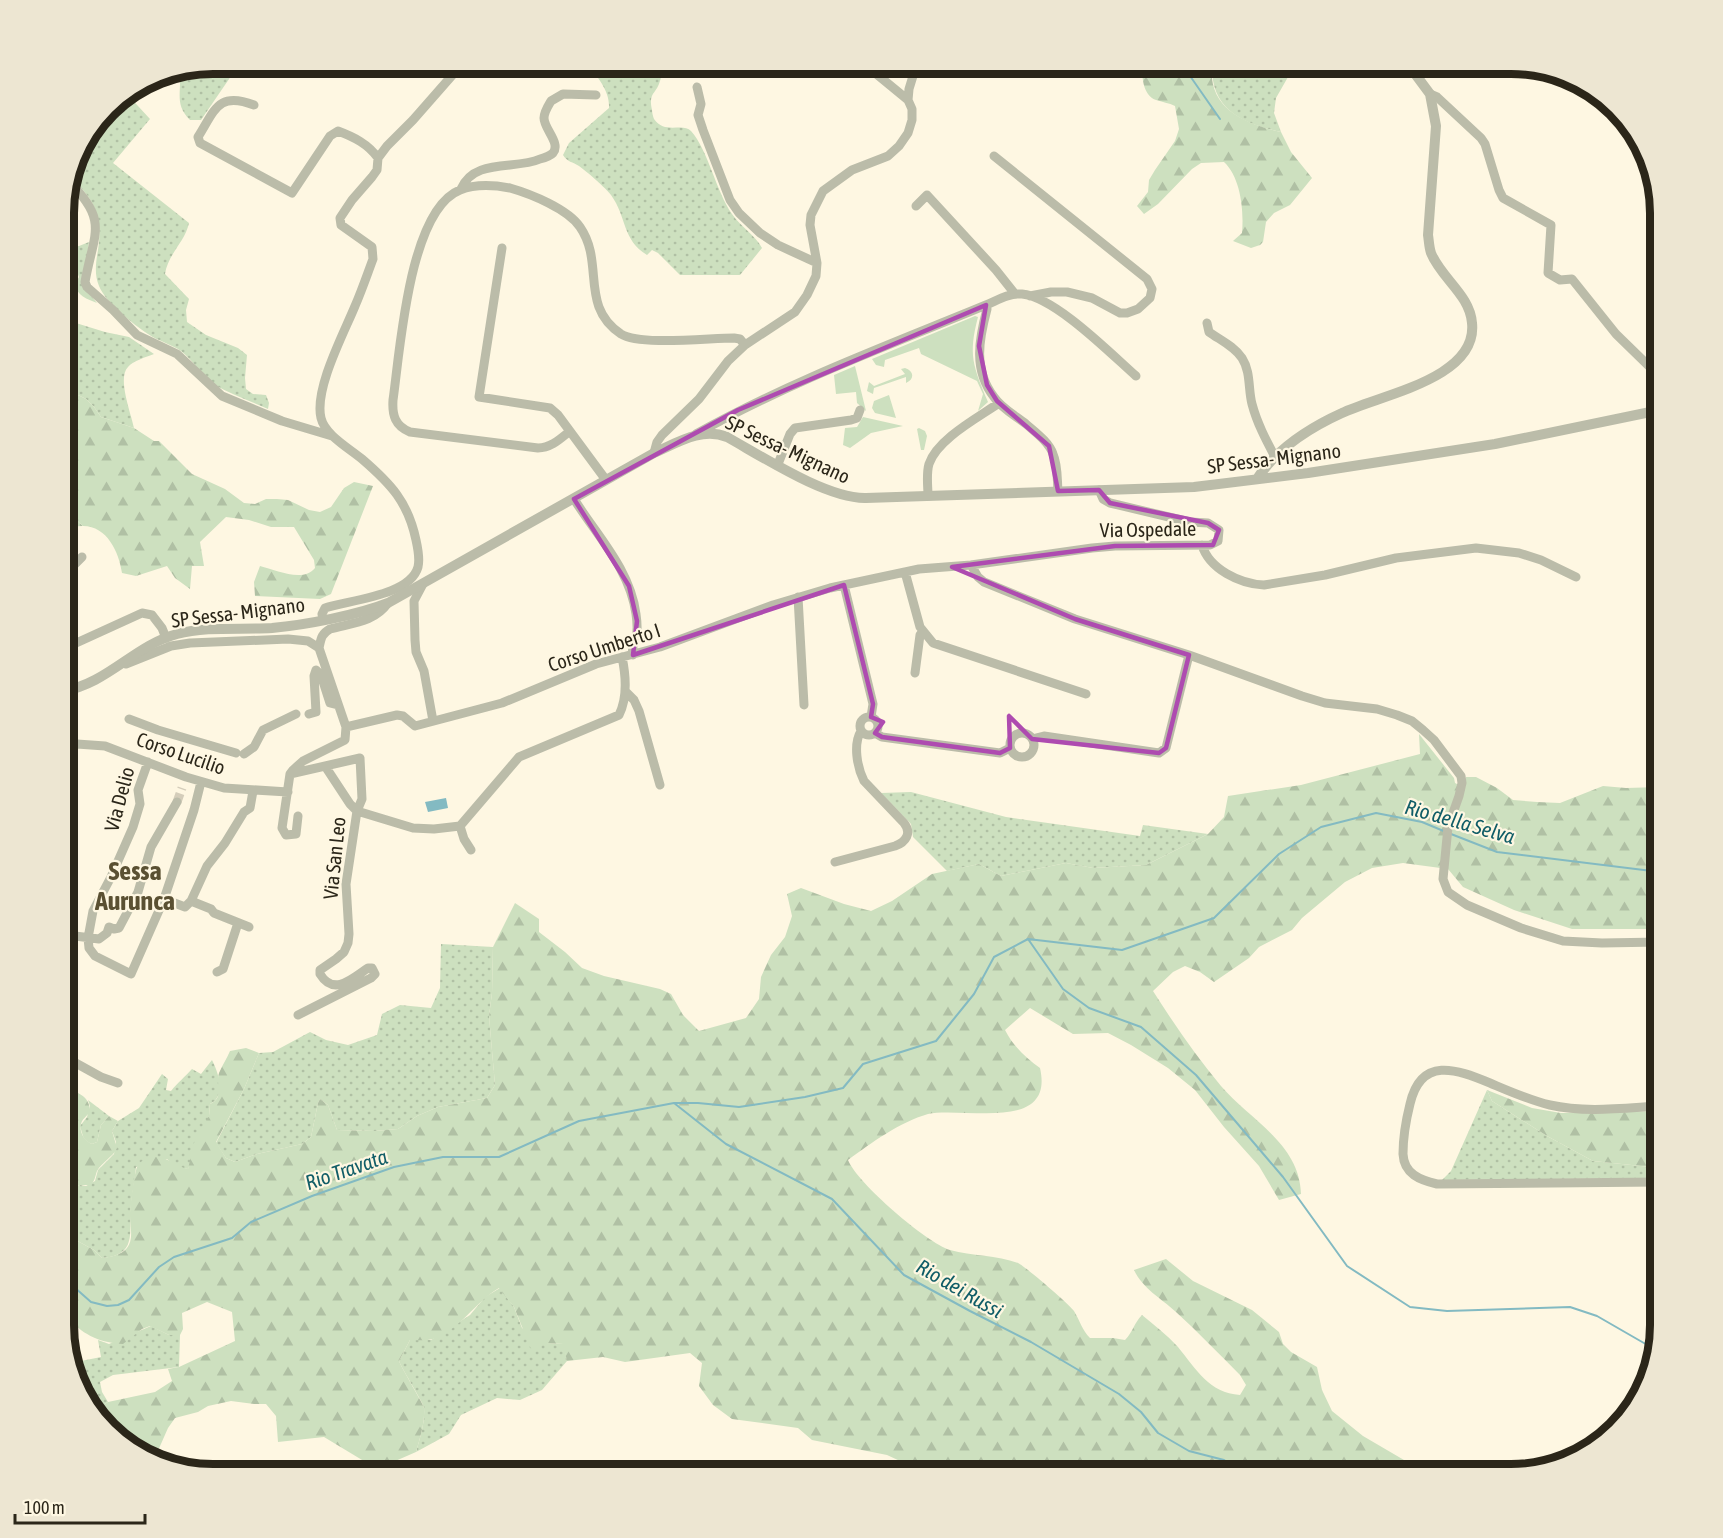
<svg xmlns="http://www.w3.org/2000/svg" width="1723" height="1538" font-family="'Asap Condensed',sans-serif">
	<defs>
		<pattern id="grass-dots" width="8" height="8" patternUnits="userSpaceOnUse" patternTransform="scale(1.5)"><rect width="8" height="8" fill="#cde0bf"/><path d="M2 2h.1M6 6h.1" fill="none" stroke="#b0c0a4" stroke-width="1.8" stroke-linecap="round"/></pattern>
		<pattern id="forest-firs" width="22" height="20" patternUnits="userSpaceOnUse" patternTransform="scale(1.5)"><rect width="22" height="20" fill="#cde0bf"/><path d="M5 1l3.5 6h-7zM16 11l3.5 6h-7z" fill="#b0c0a4"/></pattern>
	</defs>
	<rect width="100%" height="100%" fill="#fef7e2"/>
	<path fill="url(#grass-dots)" d="M213,63H240L201,120H190C173,103 183,91 179,70Z
		M496,63H522L506,74Z
		M588,63H660C660,68 662,76 660,81C656,95 648,92 652,110C652,112 653,117 654,119C665,135 683,122 691,131C708,150 716,191 732,214C741,227 755,235 762,248L740,275H680L658,253L652,250L647,255C622,240 627,217 611,195C607,189 585,170 579,166C573,162 567,162 563,155L569,143L609,108C610,90 597,78 588,63Z
		M1212,63H1296L1276,98L1274,113L1281,132C1241,123 1210,109 1212,63Z
		M126,93L150,119L113,163L189,223C185,242 168,254 165,274L189,299L186,310L187,322L206,335L238,348L247,355L245,378L246,389L253,394L266,395L269,403L268,409C250,401 230,394 213,384C201,375 193,360 181,351C171,344 158,341 148,334C133,324 106,303 99,286C94,274 96,262 98,250C103,216 95,200 70,177L78,147L114,100Z
		M89,242L83,286L97,303C87,299 77,296 75,284L79,277L75,267L63,264V248L79,246Z
		M63,319L105,332L129,337L154,354C146,357 133,361 128,367C117,378 131,413 134,428L101,417L94,407L86,399L76,394L70,383L63,380Z
		M63,508L83,526L63,527Z
		M911,792L1006,817L1140,836L1143,825L1208,834L1146,865L1093,868L1066,863L1001,876L979,864L947,871L913,837L911,824L881,793Z
		M441,944L493,947L492,993L489,1016L495,1085L487,1098L438,1107L417,1116L398,1129L375,1131L337,1130L328,1105L320,1099L318,1103L311,1137L302,1144L257,1154L235,1162L226,1158L216,1143L244,1089L259,1053L273,1052L310,1032L326,1040L348,1045L377,1035L382,1014L400,1005L431,1008L440,988Z
		M63,1027H67L76,1034L63,1051Z
		M212,1060C218,1072 227,1096 210,1104L209,1116L188,1169L176,1167L167,1159L136,1167C135,1180 132,1192 131,1205C128,1231 139,1255 102,1258L94,1250L63,1233V1209L67,1206L69,1188L80,1185L86,1186L95,1181L98,1170L114,1154L116,1142L112,1131L118,1121L139,1108L162,1074L168,1079L166,1090L171,1091C178,1082 185,1077 192,1069L201,1074Z
		M1487,1090L1492,1101L1547,1136L1593,1161L1660,1168V1178L1442,1180L1451,1171Z
		M88,1100L109,1116L101,1125L97,1142L92,1144C82,1140 83,1135 80,1126L87,1117L90,1106Z
		M500,1288L514,1307L522,1328L547,1343L564,1344L567,1361L542,1390L520,1400L497,1398L461,1415L449,1434L416,1452C420,1438 425,1423 424,1408C424,1404 402,1369 399,1361L410,1340H431L470,1315L485,1297Z
		M151,1326L169,1335H180L179,1367L113,1375L100,1382L102,1392L108,1402L92,1411L78,1391L71,1363L101,1357L98,1340L109,1344Z"/>
	<path fill="url(#forest-firs)" d="M1142,63H1212C1207,108 1243,123 1281,132L1291,152L1312,178L1290,205L1274,213L1266,222L1263,242L1260,245L1251,248L1233,241L1242,233C1244,211 1241,178 1224,162L1201,163L1192,169L1158,204L1144,214L1137,206L1148,192L1149,180L1155,170L1175,141L1179,129L1175,106C1169,103 1162,102 1156,100C1142,95 1142,75 1142,63Z
		M63,380L70,383L76,394L86,399L94,407L101,417L134,428L154,441H159L192,474L225,489L244,503L255,504L266,499H277L288,500L309,510L320,512L331,507L344,488L354,482L373,486L331,594L320,599L255,596L254,582L260,566C276,570 303,583 315,568L314,560L294,527H271L249,520L226,517L200,542L204,566H192L190,589L175,578L167,566L136,576L122,573C119,552 107,526 83,526L63,508Z
		M1419,734L1454,778L1455,783L1465,788L1466,777H1476L1497,788L1513,800L1537,802L1560,803L1603,786L1626,788L1660,787V929H1572L1514,910L1463,887L1448,869L1403,863L1372,868L1345,882L1302,918L1292,930L1259,947L1249,958L1214,982L1200,972L1185,966L1173,972L1153,991C1174,1024 1196,1056 1221,1086C1250,1120 1300,1144 1301,1194L1279,1200L1259,1166L1224,1127L1195,1090L1168,1068L1131,1045L1108,1033L1073,1034L1030,1008L1005,1030C1013,1046 1026,1058 1040,1068C1055,1134 962,1106 928,1114C900,1122 871,1143 848,1160C857,1183 927,1243 950,1250C972,1256 997,1255 1018,1263C1026,1267 1069,1304 1074,1311C1080,1321 1082,1330 1090,1338H1113L1125,1340C1133,1332 1134,1323 1142,1315C1154,1325 1167,1335 1178,1347C1196,1369 1209,1393 1240,1395L1246,1385L1240,1375C1219,1354 1198,1332 1176,1312C1161,1298 1143,1289 1134,1270L1166,1259L1193,1281L1252,1310L1279,1332L1283,1344L1291,1352L1317,1367L1322,1390L1332,1411L1363,1436L1404,1460L1415,1464H1427L1442,1475H921L913,1467L887,1455L812,1440L798,1428L732,1419L713,1405L699,1386L702,1363L690,1353L625,1362L603,1357L567,1361L563,1344L547,1343L531,1349L514,1307L499,1288C475,1302 461,1329 433,1339C426,1341 417,1340 410,1340L399,1361C402,1369 424,1405 424,1408C425,1423 420,1438 416,1452L377,1469L324,1437L278,1442L276,1416L266,1404H254L231,1401L208,1406L198,1412L175,1418L168,1428L153,1462L107,1431L92,1411L108,1402L155,1392L172,1381L168,1369L179,1367L235,1341L232,1312L207,1302L182,1313L183,1329L180,1335H169L150,1326L142,1329L123,1344C103,1343 83,1336 70,1319L63,1322V1233L94,1250L102,1258C111,1257 121,1255 127,1248C134,1239 130,1226 130,1216C130,1208 134,1171 138,1165C142,1160 147,1158 154,1157C167,1156 175,1166 188,1169L195,1139L209,1116L210,1104C225,1097 215,1085 219,1073C222,1066 227,1058 230,1051L246,1048L259,1053L244,1089L216,1142L226,1158L235,1162L257,1154L302,1144L311,1137L318,1103L320,1099L328,1105L337,1130L375,1131L398,1129L417,1116L438,1107L487,1098L495,1085L489,1016L492,993L493,947L515,903L539,919V932L565,952L582,968L604,976L660,989L671,994L683,1015L699,1031L746,1018L759,999L761,977L771,955L785,937L792,916L787,894L801,888L844,904L871,911L892,901L932,874L979,864L1001,876L1066,863L1093,868L1146,865L1208,834L1224,817L1228,796L1301,785L1420,754Z
		M63,1088C77,1092 90,1095 90,1112C87,1116 82,1119 81,1124C79,1132 84,1141 92,1144L97,1142L101,1125L109,1116L118,1121L112,1131L117,1148C113,1157 102,1162 97,1171C95,1177 95,1180 91,1185H80L69,1188L67,1206L63,1209Z
		M1487,1090L1532,1108L1561,1113L1660,1111V1168L1593,1161L1547,1136L1492,1101Z"/>
	<path fill="#cde0bf" d="M975,316L978,317C968,355 973,366 988,402L978,411L983,394L977,381L921,354L919,348L885,360L884,367L876,365L872,359Z
		M855,366L866,411L857,403L856,392L836,394L834,375Z
		M905,368C914,371 915,379 906,383V377L874,388L873,394L867,391L869,382L874,386L905,374L901,369Z
		M889,395L896,418L875,413L872,408L874,401Z
		M863,417L903,426L871,433L850,448L843,445L845,428L857,427Z
		M919,428L925,431L927,436L924,450H921L917,429Z"/>
	<path fill="#83bac2" d="M446,798L448,808L428,812L425,802Z"/>
	<g fill="none" stroke-linecap="round" stroke-linejoin="round">
		<path stroke="#83bac2" stroke-width="2" d="M1181,63L1220,119
			M1451,834L1497,852L1660,872
			M1028,939L1063,989L1089,1008L1141,1027L1196,1075L1283,1177L1347,1266L1410,1307L1447,1311L1570,1307L1597,1316L1656,1350
			M674,1103L726,1144L832,1199L904,1275L970,1311L1031,1342L1119,1394L1141,1412L1158,1433L1189,1451L1224,1460L1247,1475
			M63,1271L74,1287L91,1302L107,1306L118,1305L129,1300L159,1267L174,1257L232,1238L251,1222L312,1196L394,1167L443,1157H499L579,1121L674,1103H698L739,1107L805,1097L843,1088L863,1064L936,1041L974,994L994,957L1028,939L1122,950L1214,918L1279,854L1321,827L1376,813L1422,822L1446,832"/>
		<path stroke="#d4cdba" stroke-width="9" stroke-dasharray="9 4.5" stroke-linecap="butt" d="M177,802L182,788"/>
		<path stroke="#bbbca9" stroke-width="9" d="M697,87L701,104L698,115L703,130L730,200L739,213L760,233L778,245L817,263
			M1430,94L1437,97L1481,138L1485,144L1499,190L1503,198L1551,225L1548,273L1560,280L1572,279L1616,334L1657,374L1660,385
			M908,100L909,89L917,63
			M254,105C218,91 215,110 198,137L200,143L292,193L330,136L338,131C354,137 368,144 378,158
			M994,156L1147,279L1152,289L1150,298L1138,309L1127,313H1120L1092,298L1067,292H1051L1030,296
			M69,182C110,221 93,235 85,282L87,287L113,310L137,335L177,354L222,396L282,421L332,436
			M461,189C474,158 515,170 540,159C544,158 550,156 553,153C561,143 544,129 544,118C544,112 548,106 551,101L563,94L596,95
			M916,206L927,195L996,270L1015,294
			M502,248L479,397L550,408L558,415L606,480
			M986,305L987,309C979,339 973,370 994,397C1001,408 1016,416 1026,424C1035,432 1049,442 1053,454C1058,465 1057,479 1058,491
			M1207,323L1209,332C1220,340 1234,346 1242,358C1251,372 1248,389 1252,404C1257,423 1266,440 1275,457
			M570,431C560,439 551,448 538,448L410,432C395,426 392,415 393,400C400,351 409,210 460,190C475,184 494,185 510,188C531,194 568,209 580,227C605,263 579,306 621,334C640,346 709,338 734,338L740,339L745,345
			M696,434C789,382 889,345 986,305C998,300 1009,293 1022,294C1055,297 1111,354 1136,376
			M654,453L657,442L662,435L699,399L728,361L745,345L795,312L807,295L816,276L817,263L810,225L811,215L823,191L852,170L888,156L899,146L908,133L912,120V109L908,100L863,63
			M778,464L790,434L795,428L851,420L857,418L860,410
			M928,496C928,486 926,474 929,464C937,439 979,417 999,403
			M574,499C597,536 630,569 636,614C637,621 638,630 636,637C634,644 631,647 633,655
			M1202,545C1209,569 1240,584 1264,585L1325,575L1396,558L1476,548L1519,553L1541,560L1576,577
			M971,565L978,577L984,582L1075,619L1189,655L1302,696L1325,703L1377,709L1397,715L1412,721L1423,730L1434,740L1461,776L1462,783L1459,796L1448,827L1443,879L1448,892L1467,905L1521,928L1563,941L1602,943L1660,942
			M905,572L920,627L933,643L1086,694
			M63,576L82,557
			M423,584L414,601L415,640L416,652L424,671L433,721
			M844,585L873,704L871,717
			M798,597L804,705
			M323,619L322,614L325,608C349,600 410,596 418,567C420,559 418,549 416,540C408,502 391,484 362,459C349,448 325,435 321,418C314,389 344,333 355,306C362,290 367,275 373,259L372,247L341,225L340,218L352,200L372,177L377,170L378,158L387,146L413,120L463,63
			M63,649L142,613L152,615L162,628L166,638
			M126,664L171,646L190,643L288,639L308,641L319,648
			M915,673L920,635L923,631
			M625,691L634,700L639,711L660,785
			M309,714L316,712L314,676L316,670L321,675L330,703L338,705
			M860 726a9 9 0 1 1 18 0a9 9 0 1 1-18 0Z
			M129,719L158,730L236,753
			M346,727L319,648C321,639 321,634 330,629C351,623 374,623 388,603
			M1010 745a12 12 0 1 1 24 0a12 12 0 1 1-24 0Z
			M875,733L882,737L1000,753L1010,748
			M1032,739L1044,736L1159,753L1166,748L1189,655
			M63,743L105,746L186,777L224,788L288,792
			M244,754L254,747L263,730L296,714
			M148,762L138,790L140,804L133,827L111,877L93,911L88,938L89,948L95,956L131,974L164,899L194,810L201,782
			M325,766L350,804L357,811L413,828L434,829L460,826L519,757L619,715C628,697 626,676 622,657
			M63,767L68,764L73,743
			M290,774L360,758L362,799L357,811L346,884L349,934L348,943L344,952L336,959L320,970V974C334,997 353,978 368,968H372L375,974L371,978L298,1015
			M298,816L296,834L286,835L282,828L290,774L293,770L303,761L345,740L346,727L397,715L403,716L415,726L502,703L596,664L660,647L773,605L830,588L919,569L971,565L1092,548L1115,546L1210,545L1218,541L1219,530L1208,523L1190,522L1110,503L1103,499L1099,490
			M460,826L464,839L471,850
			M835,862L895,846C906,842 912,833 904,823L864,781C857,767 853,744 861,731
			M164,899L185,907L191,901L211,909L214,913L249,927
			M191,901L207,866L225,843L244,812L250,808L253,791
			M63,941L69,942L75,936L99,939L107,933L109,927L114,929L119,928L138,892L151,847L177,802
			M217,972L223,969L238,923
			M63,1056L101,1077L118,1083
			M1660,1182L1437,1184C1420,1180 1404,1174 1403,1154C1403,1137 1406,1120 1410,1104C1421,1056 1456,1069 1490,1083C1509,1091 1529,1100 1550,1105C1585,1113 1624,1108 1660,1106"/>
		<path stroke="#bbbca9" stroke-width="10" d="M1257,479C1277,448 1309,428 1342,413C1379,395 1478,379 1472,323C1470,295 1441,278 1431,253C1429,247 1429,241 1428,235L1436,126L1430,94L1407,63
			M63,691C107,684 135,645 177,634C207,626 241,630 272,628C305,625 358,615 388,603L654,453C677,443 701,427 727,437C763,457 827,499 866,498L1194,487L1308,473L1495,444L1660,410"/>
	</g>
	<path fill="none" stroke="#ae4bb0" stroke-width="4.5" stroke-linejoin="round" d="M986,305L979,346L987,385L997,401L1049,446L1058,491L1099,490L1110,503L1208,523L1219,530L1213,545L1115,546L952,567L1075,619L1189,655L1166,748L1159,753L1032,739L1009,716L1010,748L1000,753L882,737L875,733L883,722L871,717L873,704L844,585L633,655L637,621L629,586L574,499L738,410Z"/>
	<g text-anchor="middle" dominant-baseline="central" stroke-width="4.5" stroke-linejoin="round" paint-order="stroke">
		<g font-size="20" fill="#2b2619" stroke="#fef7e2">
			<text transform="translate(788 449) rotate(25)">SP Sessa- Mignano</text>
			<text transform="translate(1274 458) rotate(-7)">SP Sessa- Mignano</text>
			<text transform="translate(1148 529) rotate(-1)">Via Ospedale</text>
			<text transform="translate(238 612) rotate(-7)">SP Sessa- Mignano</text>
			<text transform="translate(604 647) rotate(-18)">Corso Umberto I</text>
			<text transform="translate(181 753) rotate(19)">Corso Lucilio</text>
			<text transform="translate(119 799) rotate(-75)">Via Delio</text>
			<text transform="translate(334 858) rotate(-84)">Via San Leo</text>
		</g>
		<g font-size="21" font-style="italic" fill="#115d67" stroke="#fef7e2">
			<text transform="translate(1460 821) rotate(16)">Rio della Selva</text>
			<text transform="translate(346 1169) rotate(-19)">Rio Travata</text>
			<text transform="translate(960 1288) rotate(30)">Rio dei Russi</text>
		</g>
		<g font-size="26" font-weight="bold" fill="#5a5032" stroke="#fef7e2">
			<text x="135" y="871">Sessa<tspan x="135" dy="30">Aurunca</tspan></text>
		</g>
	</g>
	<path d="M0 0H1723V1538H0ZM213 74H1511A139 139 0 0 1 1650 213V1325A139 139 0 0 1 1511 1464H213A139 139 0 0 1 74 1325V213A139 139 0 0 1 213 74Z" fill="#ede6d2" fill-rule="evenodd"/>
	<path fill="none" stroke="#2b2619" stroke-width="8" d="M213 74H1511A139 139 0 0 1 1650 213V1325A139 139 0 0 1 1511 1464H213A139 139 0 0 1 74 1325V213A139 139 0 0 1 213 74Z"/>
	<path d="M15 1514v9h130v-9" fill="none" stroke="#2b2619" stroke-width="3"/>
	<text x="24" y="1514" font-size="18" fill="#2b2619" stroke="#fef7e2" stroke-width="4.5" paint-order="stroke">100 m</text>
</svg>
